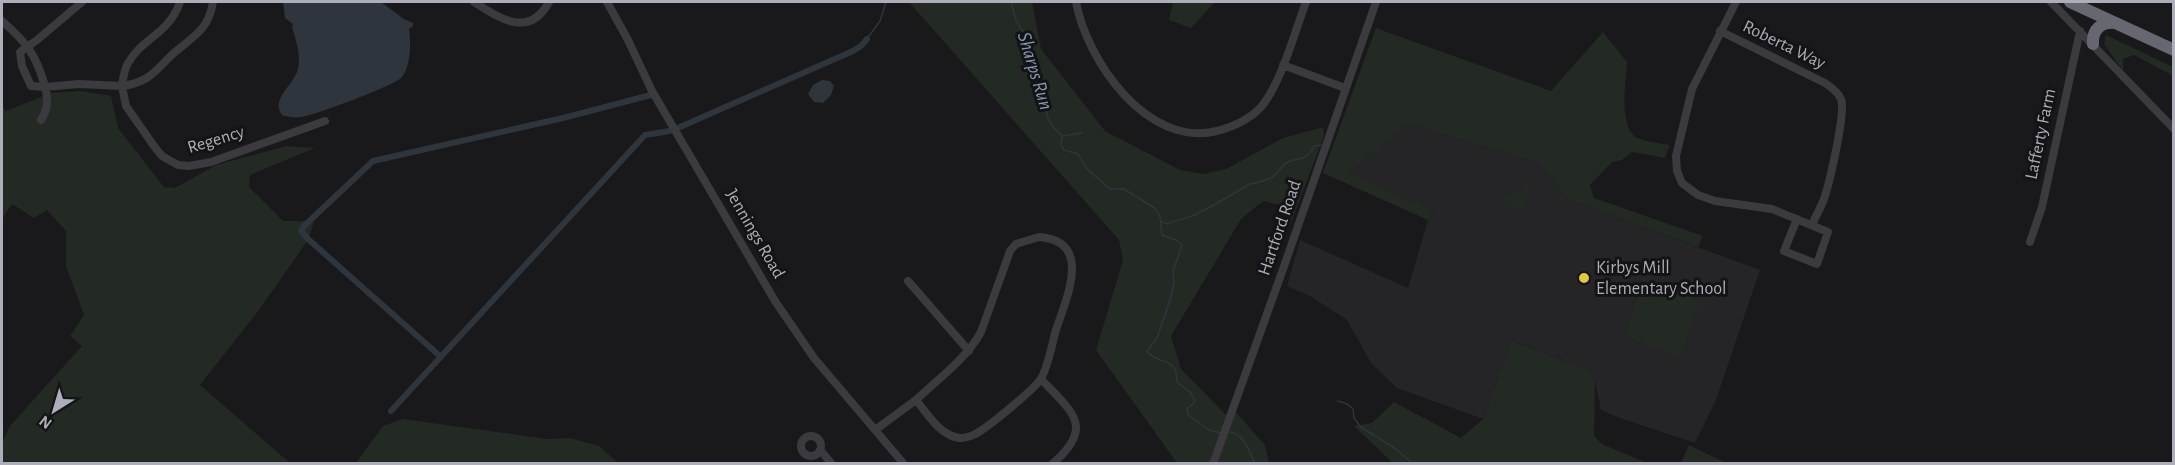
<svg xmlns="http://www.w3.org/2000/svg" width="2175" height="465" font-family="'Alegreya Sans',sans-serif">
	<rect width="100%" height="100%" fill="#19181a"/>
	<path fill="#252427" d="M1408,124L1539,163L1567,199L1760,270L1716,400L1695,443L1620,418L1601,410L1595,381L1587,369L1513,341L1483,419L1397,388L1371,363L1347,320L1310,296L1287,286L1300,240L1408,288L1428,220L1433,211L1348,172Z"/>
	<path fill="#232a24" d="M909,2H1032L1041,49L1105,131L1180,170L1203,174L1226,169L1283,138L1323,127L1324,136L1290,225L1280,205L1263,201L1241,219L1171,336L1181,369L1231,420L1235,411L1265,445L1269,463H1177L1096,350L1123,260L1119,240Z
		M1173,2H1215L1191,28L1169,20Z
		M1376,28L1551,91L1603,32L1627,62C1626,81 1618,127 1637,138C1646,142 1660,143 1670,145L1665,158L1632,152L1622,160L1612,162L1590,185L1594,198L1703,236L1698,247L1567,199L1539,163L1408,124L1349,172L1433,211L1428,220L1323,173Z
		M2106,35L2173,67V76L2134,55L2123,59V71L2104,44Z
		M81,91L111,96L118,128L164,187L175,188L216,165L287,146L315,148L250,175L249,187L283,221H314L308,240L259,310L200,385L290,463H2V443L10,426L82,346L70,336L84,315L66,266V231L47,210L34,218L12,204L2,219V106L6,111L51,93Z
		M1524,186H1528L1530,189L1524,205L1515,210L1505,207V196L1512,192H1521Z
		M1644,277L1700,302L1680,357L1625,336Z
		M1512,341L1587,369L1595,381L1594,436L1602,444L1647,463H1393L1354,426L1372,423L1394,402L1461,438L1483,419Z
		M403,419L547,439L570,438L599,446L618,463H356L383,426Z
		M1689,445L1726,463H1681Z"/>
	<path fill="#2f353d" d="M283,2H381L404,19L413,23V26L409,29C411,43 411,68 401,78C393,86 313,116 301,117C295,118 288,117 282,115C270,99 294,85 298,69C301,55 296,40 292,27L293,24L285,18Z
		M822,80L830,81L834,86L831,95L823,103L814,102L808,94L813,85Z"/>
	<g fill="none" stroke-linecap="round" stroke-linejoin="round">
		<path stroke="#2f353d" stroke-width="1.5" d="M1011,2L1016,20L1027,39L1039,80V94L1046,108L1048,118L1053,127L1062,136
			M867,39L880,21L886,2
			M1062,136L1061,145L1064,150L1078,154L1086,168L1110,189H1124L1156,209L1160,217L1162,235L1176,240L1182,245L1173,271L1174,282L1171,297L1157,338L1147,351C1153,361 1173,360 1176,372C1177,376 1176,379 1177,382L1191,393L1195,402L1187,409L1188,415L1209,430L1221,433
			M1063,136L1082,133
			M1162,222L1168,224C1176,220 1183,219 1192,216C1197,215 1199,211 1205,210L1250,184C1258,182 1269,181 1276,174C1280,171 1282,165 1286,163C1297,156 1305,164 1314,146L1321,145
			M1338,401L1347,404L1353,409L1354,418L1361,427L1396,449L1413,464
			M1229,432C1244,433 1249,451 1255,464"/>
		<path stroke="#2f353d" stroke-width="6" d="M680,127L853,51L861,46L867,39
			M441,357L308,239L301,231L303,227L373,161L563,118L651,95
			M391,411L645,135L670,131"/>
		<path stroke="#3a3a3f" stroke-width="8" d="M82,2L37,40L20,52L22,66L31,86L45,87L79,84L122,86L126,106L154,146L162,156L178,165L189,166L211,162L325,121
			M180,2C169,34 143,37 128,63C124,70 123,79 122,86C151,82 155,70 175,52C194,36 209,29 213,2
			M474,2C499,18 529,39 549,2
			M607,2L628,40L652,91L775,301L814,358L904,464
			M1076,2C1087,61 1147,148 1217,131C1232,127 1250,119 1261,107C1281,84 1295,31 1306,2
			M1736,2L1692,89L1676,156L1677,171L1682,183L1698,195L1715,201L1772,209L1828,232L1817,264L1784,251L1797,219
			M2051,2L2174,129
			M2,21C26,42 35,53 44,83C48,97 49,108 41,120
			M1720,31L1825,83C1831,87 1838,92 1841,99C1846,112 1830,180 1825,196C1822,206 1816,215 1812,225
			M1283,65L1345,88
			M1039,237C1095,241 1065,301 1055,333C1052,345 1047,371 1040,380C1032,391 984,431 973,435C969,437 964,438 960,438C940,436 927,413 916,400C938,379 966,359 981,332L1010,251L1016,244Z
			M2030,242L2042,207L2080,31
			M908,281L969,351
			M1041,379C1072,412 1096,427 1052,464
			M875,430L916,400
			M801 446a10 10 0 1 1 20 0a10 10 0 1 1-20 0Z
			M820,450L832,464
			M1213,464L1282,272L1376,2"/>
		<path stroke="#666770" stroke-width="12" d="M2070,2L2174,50
			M2093,44C2092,30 2101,21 2116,23"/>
	</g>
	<circle fill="#e5c546" stroke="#141315" stroke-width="2" cx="1584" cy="278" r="6"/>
	<g text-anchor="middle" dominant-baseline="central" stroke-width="6" stroke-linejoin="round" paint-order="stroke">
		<g font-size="18" fill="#acaeb9" stroke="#141315">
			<text transform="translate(1784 45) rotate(26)">Roberta Way</text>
			<text transform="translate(2041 134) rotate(-78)">Lafferty Farm</text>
			<text transform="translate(216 140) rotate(-17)">Regency</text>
			<text transform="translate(1280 228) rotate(-71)">Hartford Road</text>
			<text transform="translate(755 234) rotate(60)">Jennings Road</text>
		</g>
		<g font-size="18" fill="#acaeb9" stroke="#141315" text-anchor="start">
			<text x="1596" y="268">Kirbys Mill<tspan x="1596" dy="21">Elementary School</tspan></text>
		</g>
		<g font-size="20" font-style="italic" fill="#8697b1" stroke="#141315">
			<text transform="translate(1035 71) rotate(73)">Sharps Run</text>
		</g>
	</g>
	<rect width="2175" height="465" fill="none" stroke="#acaeb9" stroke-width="6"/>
	<g transform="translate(54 411) rotate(217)" stroke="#141315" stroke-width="4.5" paint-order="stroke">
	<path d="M0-4.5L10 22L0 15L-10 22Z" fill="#acaeb9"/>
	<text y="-9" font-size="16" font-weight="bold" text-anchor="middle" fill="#acaeb9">N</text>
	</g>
</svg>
